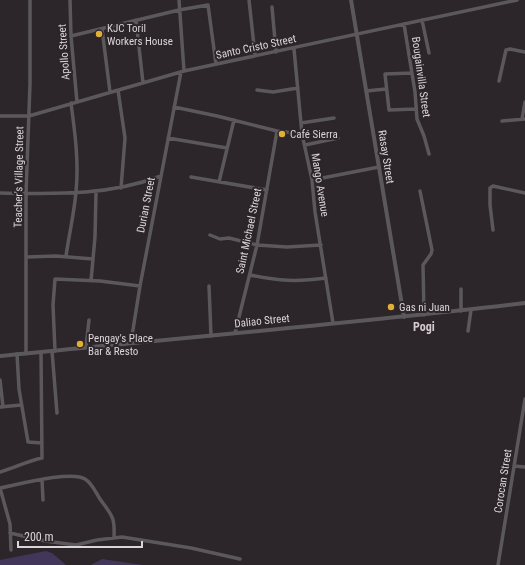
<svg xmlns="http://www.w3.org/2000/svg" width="525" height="565" font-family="'Roboto Condensed',sans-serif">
	<rect width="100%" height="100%" fill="#2c2529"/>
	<path fill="#42375a" d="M46,551L52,553L66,565H0V560Z
		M102,559L143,565H91Z"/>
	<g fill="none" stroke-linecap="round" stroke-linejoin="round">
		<path stroke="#5b585b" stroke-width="3.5" d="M70,0L71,36L77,102
			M179,0L184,71
			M249,0L255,55
			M272,7L276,52
			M136,20L143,83
			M422,20L429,53
			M404,24L415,92L417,119L424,136L429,154
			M102,29L110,92
			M71,36L179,10L208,5L216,64
			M294,49L302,134L312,180L315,212L333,323
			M412,73L385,74L389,110L416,109
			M499,81L506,50L510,49L525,52
			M118,90L125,138L121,188
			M257,90L273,92L298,88
			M366,91L386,89
			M174,107L217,116L277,131L302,134
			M0,116H29L184,71L517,0
			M522,119L525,102
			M502,121L525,119
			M301,123L334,118
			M168,138L227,148
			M305,145L338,138
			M191,177L267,190
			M312,180L379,167
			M219,182L234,120
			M420,191L432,250L431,254L423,265L424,315
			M0,193C57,194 107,196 161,176
			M493,230L490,205V188L493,186L525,193
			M210,235L220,239L229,238L257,245L287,247L321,245
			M66,256C69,235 74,214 76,192C79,162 75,133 71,103
			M27,257L56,256L93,259
			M250,275C279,281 296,282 326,278
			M91,281L95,237L96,192
			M209,286L211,336
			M461,311V289
			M468,331L471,310
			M235,333L257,245L277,131
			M131,342L140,286L181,72
			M86,347L89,320
			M52,351L57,413
			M55,351L53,305L55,279L100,281L140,286
			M26,353V193L30,84V0
			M17,354L19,389L28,442L42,443
			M0,380L3,407
			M0,407L21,405
			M514,466L525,467
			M0,472C15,468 27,461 42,458L41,352
			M42,480L43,500
			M0,488C16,485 72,470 85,479C92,483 96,493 100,499C112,516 115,516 114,538
			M0,488L10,524L11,550
			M10,533L45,541L76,545L97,540L122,537L191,548L240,559
			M498,565L525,399"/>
		<path stroke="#5b585b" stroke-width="4" d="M351,0L404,317
			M0,356C175,338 350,324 525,303"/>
	</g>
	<g fill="#dfb034" stroke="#2c2529" stroke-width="1.5">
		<circle cx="99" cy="34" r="4"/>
		<circle cx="282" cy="134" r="4"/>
		<circle cx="391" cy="307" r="4"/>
		<circle cx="80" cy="344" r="4"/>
	</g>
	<g text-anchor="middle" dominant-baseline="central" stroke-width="4" stroke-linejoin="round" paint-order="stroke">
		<g font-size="11" fill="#dad5d8" stroke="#2c2529" text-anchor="start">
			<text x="107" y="28">KJC Toril<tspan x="107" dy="13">Workers House</tspan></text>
			<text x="290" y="134">Café Sierra</text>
			<text x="399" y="307">Gas ni Juan</text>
			<text x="88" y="338">Pengay's Place<tspan x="88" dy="13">Bar &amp; Resto</tspan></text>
		</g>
		<g font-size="11" fill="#dad5d8" stroke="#2c2529">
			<text transform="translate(256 47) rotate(-12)">Santo Cristo Street</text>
			<text transform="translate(64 52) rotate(-94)">Apollo Street</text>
			<text transform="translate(421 77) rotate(82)">Bougainvilla Street</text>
			<text transform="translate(386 157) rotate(81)">Rasay Street</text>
			<text transform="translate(19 177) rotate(-89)">Teacher's Village Street</text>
			<text transform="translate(320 185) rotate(81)">Mango Avenue</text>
			<text transform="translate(146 205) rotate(-79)">Durian Street</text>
			<text transform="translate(249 231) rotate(-78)">Saint Michael Street</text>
			<text transform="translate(262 321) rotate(-6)">Daliao Street</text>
			<text transform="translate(503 481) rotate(-81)">Corocan Street</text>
		</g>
		<g font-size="12" font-weight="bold" fill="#d4cbd0" stroke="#2c2529">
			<text x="424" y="327">Pogi</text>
		</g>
	</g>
	<path d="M18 541v6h124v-6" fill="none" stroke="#dad5d8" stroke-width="2"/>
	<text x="24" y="541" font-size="12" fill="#dad5d8" stroke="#2c2529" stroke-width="3" paint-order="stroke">200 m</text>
</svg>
